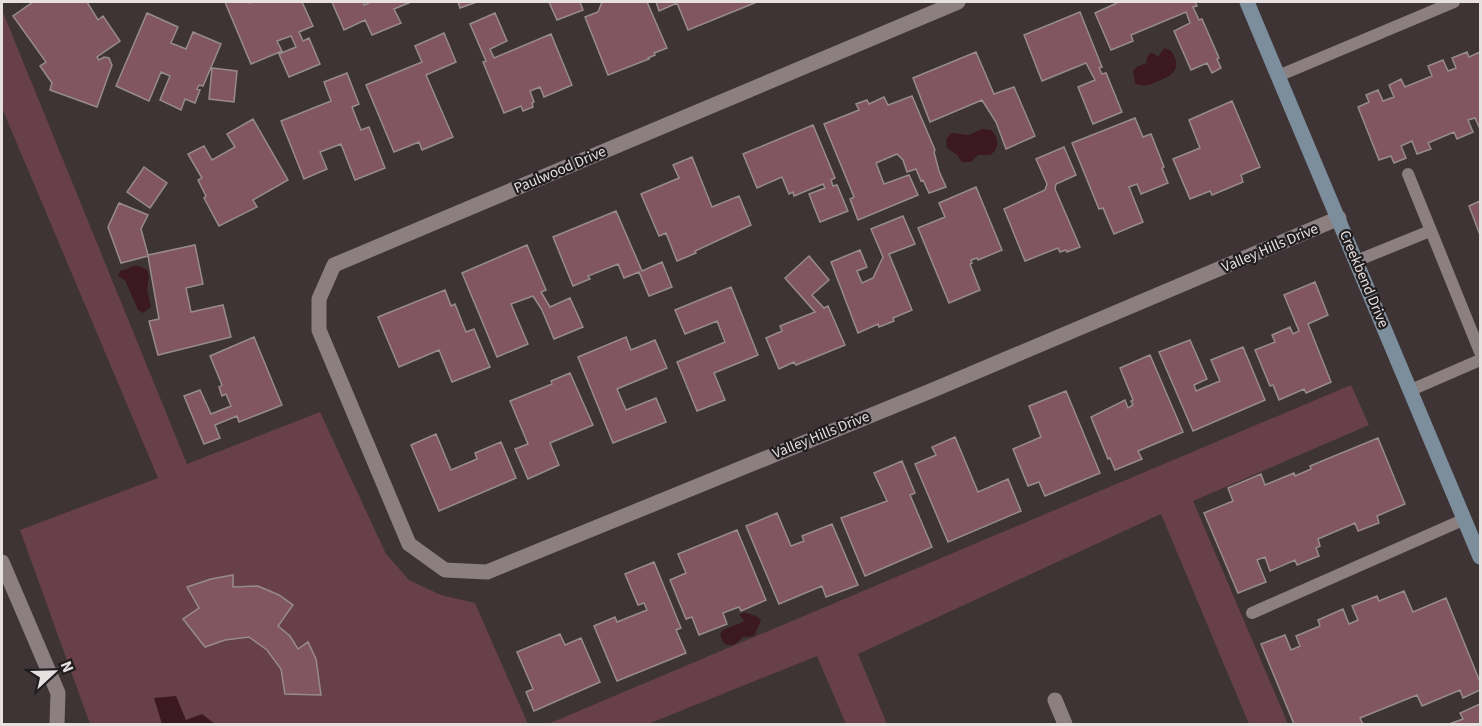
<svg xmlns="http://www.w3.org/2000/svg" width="1482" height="726" font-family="'Source Sans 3',sans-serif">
	<rect width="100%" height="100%" fill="#3e3436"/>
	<path fill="#67404a" d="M2,10L187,464L320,412L386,554L409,580L441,595L475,603L528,724H90L20,530L158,478L2,108Z
		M1351,385L1369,425L1193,501L1288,724H1249L1161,514L858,654L887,724H846L817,656L648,724H548Z"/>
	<path fill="#3b1822" d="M1164,48L1170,50C1183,66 1175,75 1158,81C1149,85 1144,88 1135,83L1133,71L1138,66L1147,63L1146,60L1149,54L1153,53L1158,57Z
		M982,129L991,130C999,138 1000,148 990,155H978L971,162H962L957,155L947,148L946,139L952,133L969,135Z
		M136,265L147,270L149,276L147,289L151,307L143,313L138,310L125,280L118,276L121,270H124Z
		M744,612L758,617L761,620L754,636L743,637L734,645H727L723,642L720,634L723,630L743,622L744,620L739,615Z
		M176,696L186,720L202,714L215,724H162L154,698Z"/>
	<path fill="#815661" stroke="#978b8e" stroke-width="1.5" d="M33,2H87L98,20L103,16L120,41L97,57L99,60L104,57L109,58L112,65L97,107L50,90L52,83L40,66L46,62L13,16Z
		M225,2H248L249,3L253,2H302L313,26L299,32L303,41L309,38L320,64L289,77L279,54L296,47L291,36L277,41L282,51L251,64Z
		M332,2H363L364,5L371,2H411L394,9L401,23L372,35L365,20L344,30Z
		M458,2H477L460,8Z
		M549,2H580L583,10L557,20Z
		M602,2H647L667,48L654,53L655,55L648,58L649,59L608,75L585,17L598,12Z
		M656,2H757L688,30L677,3L659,11Z
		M1119,2H1195L1197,6L1193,7L1199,20L1202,19L1219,58L1217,59L1221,68L1212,73L1207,63L1191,70L1174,31L1190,23L1186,12L1131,35L1133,41L1111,50L1095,13Z
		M1080,12L1102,67L1099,68L1102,74L1106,73L1122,112L1093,124L1078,87L1095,80L1086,63L1042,81L1024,35Z
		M147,13L178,27L171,43L186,49L193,32L221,44L203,86L199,85L197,89L200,90L195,103L185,99L181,110L160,100L170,76L161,72L149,101L116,86Z
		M495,13L507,41L490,49L494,58L551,34L572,85L544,97L540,87L530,91L534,102L532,103L533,107L523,111L521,106L504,113L483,62L486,61L470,24Z
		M444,33L456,62L426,75L453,137L422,150L419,142L394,152L366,85L422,62L415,46Z
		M976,52L994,94L1014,87L1035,136L1006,149L996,122L982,100L930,122L913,78Z
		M1467,52L1469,57L1480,52V129L1475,118L1468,120L1473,132L1457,139L1454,132L1428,143L1431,149L1417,154L1412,141L1401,146L1406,158L1394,163L1391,156L1379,160L1358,107L1369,102L1366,95L1378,90L1383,101L1394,97L1389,85L1401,79L1405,87L1432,76L1428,66L1443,60L1448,71L1456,68L1452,58Z
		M212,68L237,71L234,102L209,99Z
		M347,73L359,104L352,107L361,130L369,127L385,168L355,180L341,144L320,152L327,169L304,179L281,121L331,101L324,82Z
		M912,96L935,150L934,152L939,171L946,187L929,193L923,180L921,181L916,169L907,172L903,160L897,154L876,163L884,184L909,175L918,195L858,220L850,199L854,197L824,124L859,110L856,104L867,100L869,104L884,97L888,105Z
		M1232,101L1260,167L1241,175L1243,182L1212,195L1210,191L1190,199L1173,159L1200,148L1189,120Z
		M1135,118L1143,137L1151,134L1164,167L1162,168L1168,183L1141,194L1137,184L1129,187L1143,222L1114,234L1103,208L1099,209L1072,143Z
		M253,119L288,180L253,200L257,207L219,226L204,198L206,196L198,180L202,178L188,154L204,146L212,160L235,147L227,134Z
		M813,125L835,178L831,180L833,186L837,185L848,211L820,222L809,194L825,188L823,184L794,196L793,192L789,194L782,177L757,188L743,154Z
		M1064,147L1076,175L1056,184L1055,189L1080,247L1067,252L1066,250L1060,252L1058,248L1025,261L1004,209L1045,190L1047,184L1036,159Z
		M692,157L712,207L739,196L751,225L695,251L696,253L677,261L666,233L659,236L641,194L679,178L673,165Z
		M144,167L167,183L150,208L127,192Z
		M976,187L1002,250L978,260L977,258L971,260L972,263L970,264L980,290L949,303L918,228L945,217L939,203Z
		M1480,201V235L1469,206Z
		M119,203L148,215L141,229L148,255L195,245L203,284L186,288L191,312L223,305L231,337L158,355L149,321L159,319L148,256L121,263L108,227Z
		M616,211L642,271L662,262L672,287L649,296L639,272L624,278L618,264L588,276L590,279L573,286L553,237Z
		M903,216L915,244L889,254L912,310L893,318L894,321L879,327L878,324L858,333L831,262L860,250L867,267L857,271L862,283L873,278L883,257L871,229Z
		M527,245L546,290L541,292L550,307L570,298L583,327L554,339L542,310L533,296L511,304L528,344L497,357L462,273Z
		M809,256L829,280L812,295L824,308L828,306L845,345L796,365L794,362L779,369L766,338L782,331L780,326L815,312L785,278Z
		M1315,282L1328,315L1308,324L1331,382L1306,393L1304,389L1279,400L1273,385L1270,386L1255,350L1275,342L1272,335L1290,327L1293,334L1299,331L1284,295Z
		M731,287L758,355L714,373L725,400L697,411L677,362L725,342L717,321L685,334L675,310Z
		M445,290L451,306L455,304L466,332L474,329L490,367L452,382L439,350L399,367L378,317Z
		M254,337L282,405L239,422L237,416L215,425L220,438L204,444L184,396L200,390L211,414L231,406L226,394L222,396L219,387L222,385L210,356Z
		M626,337L631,350L655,340L667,368L617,389L626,410L656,398L666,422L613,443L578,357Z
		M1190,340L1207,379L1194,385L1196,391L1220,381L1211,360L1243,347L1265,400L1193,431L1159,352Z
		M1150,355L1183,432L1138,451L1142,459L1115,470L1110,458L1108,459L1091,417L1125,400L1128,408L1133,405L1131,401L1133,400L1120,368Z
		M570,373L593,425L550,443L559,465L528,479L515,449L528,444L510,401L552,384L551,381Z
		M1066,391L1100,473L1045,496L1039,482L1028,486L1013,449L1041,437L1029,406Z
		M436,434L451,470L477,459L475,453L501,442L516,478L439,511L411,445Z
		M955,437L978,492L1008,479L1021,511L948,542L915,464L936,455L932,447Z
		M1378,438L1405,504L1377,516L1379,523L1358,531L1355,523L1318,539L1320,546L1316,548L1319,556L1297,565L1295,560L1270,571L1265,557L1257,560L1266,582L1238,593L1204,513L1233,501L1228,488L1261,474L1265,485L1294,473L1295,476L1311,469L1310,466Z
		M902,461L915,493L910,495L932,547L865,576L841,518L887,501L874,473Z
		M777,513L791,546L804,541L802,536L832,524L858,585L826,597L822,586L779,604L746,526Z
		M737,530L766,600L741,611L739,607L723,613L727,624L699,635L692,617L686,619L670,580L686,573L678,554Z
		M654,562L681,628L676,630L686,653L617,681L594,626L615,617L617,622L647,610L644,603L638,605L625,574Z
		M233,575V587L258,586L279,595L293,605L278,626L290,636L298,649L308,642L316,659L321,695L285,694L281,669L267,650L249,637L225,640L205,647L183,619L199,608L187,587L211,579Z
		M1404,591L1413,612L1446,598L1480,682V690L1463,698L1460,690L1422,706L1417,695L1360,718L1363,724H1294L1261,644L1285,635L1291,650L1300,646L1296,636L1320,626L1318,620L1343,609L1349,624L1358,620L1352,606L1377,596L1379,601Z
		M560,634L565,645L581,638L600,682L534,711L526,692L533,689L517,652Z
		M1480,704V724H1449L1463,719L1460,713Z"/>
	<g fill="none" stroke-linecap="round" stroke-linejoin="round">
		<path stroke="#8b7f81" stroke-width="12" d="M1278,76L1454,2
			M1408,174L1480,352
			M1356,261L1430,231
			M1411,390L1480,360
			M1252,613L1465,519"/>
		<path stroke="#8b7f81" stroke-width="15" d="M958,2L334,265L319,299V330L409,544L445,570L487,572L933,390L1339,218
			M2,562L58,693L57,724
			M1055,700L1065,724"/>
		<path stroke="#7c8d9b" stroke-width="15" d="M1247,2L1480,557"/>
	</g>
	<g text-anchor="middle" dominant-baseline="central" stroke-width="4.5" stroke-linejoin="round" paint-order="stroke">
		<g font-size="15" fill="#e6e0e1" stroke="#211d1e">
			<text transform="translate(560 170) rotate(-23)">Paulwood Drive</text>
			<text transform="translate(1270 248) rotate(-23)">Valley Hills Drive</text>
			<text transform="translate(1364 279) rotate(67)">Creekbend Drive</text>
			<text transform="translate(821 435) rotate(-22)">Valley Hills Drive</text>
		</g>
	</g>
	<rect width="1482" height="726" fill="none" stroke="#e6e0e1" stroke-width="6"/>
	<g transform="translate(54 672) rotate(68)" stroke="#211d1e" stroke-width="4.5" paint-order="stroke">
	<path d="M0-4.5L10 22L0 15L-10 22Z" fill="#e6e0e1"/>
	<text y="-9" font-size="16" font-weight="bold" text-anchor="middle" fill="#e6e0e1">N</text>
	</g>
</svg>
